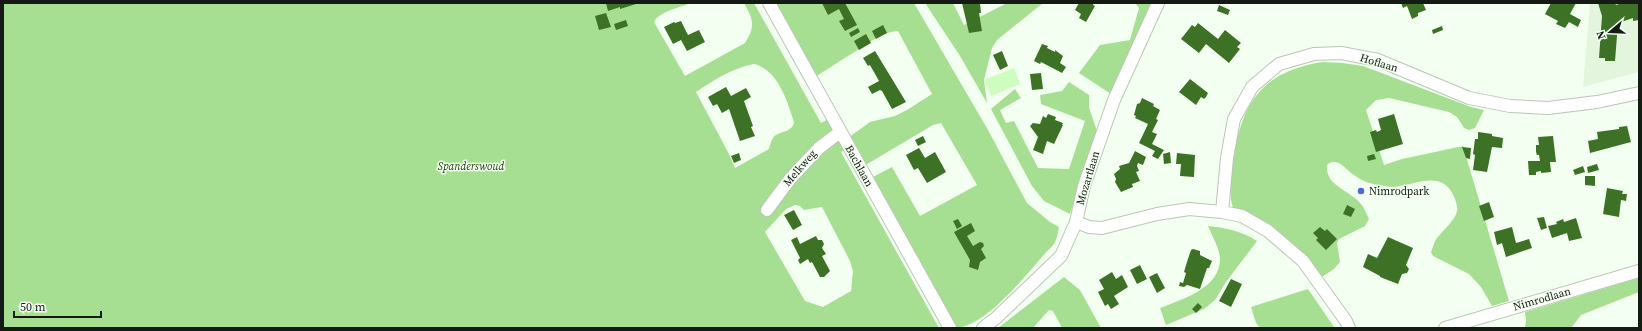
<svg xmlns="http://www.w3.org/2000/svg" width="1642" height="331" font-family="'Source Serif 4',serif">
	<rect width="100%" height="100%" fill="#f3fff0"/>
	<path fill="#e3f6dd" d="M1590,3H1639V72L1583,87Z"/>
	<path fill="#cffdbf" d="M1014,68L1020,84L991,96L984,80Z"/>
	<path fill="#a6df91" fill-rule="evenodd" d="M3,3H691C681,7 658,12 654,22L685,76L745,43C756,26 753,19 744,3H754L821,123L830,118L847,149L841,152L939,328H3ZM754,64C778,70 787,100 794,122C793,131 783,131 776,135C772,137 770,145 769,149L735,168L729,154L696,92C714,80 732,68 754,64ZM795,205L800,206L804,210L822,207L850,261L853,271L851,291L823,307L805,301L765,232L786,209Z
		M774,3H914L988,130L1027,203L1050,222L1059,227C1058,232 1057,238 1055,242C1053,247 1046,251 1043,256C1023,278 985,328 954,328L871,178L892,167L920,216L977,185L941,123L933,125L864,166L848,138L870,122L895,116L907,110L932,94L898,31L891,32L881,35L815,77Z
		M925,3H953L964,25L1007,3H1043L997,40L992,48L984,80L987,103L960,56Z
		M1135,3H1151L1111,94L1079,73L1100,45L1130,40L1139,8Z
		M1322,62L1343,63L1363,66L1471,107L1484,110L1475,128L1469,130L1464,128L1457,117L1449,112L1389,98L1376,100L1366,110L1384,165L1402,159L1463,146L1509,301L1492,306L1481,287L1469,274L1433,256L1431,252C1433,247 1434,242 1437,238C1443,230 1455,221 1457,211C1458,208 1456,202 1455,199C1443,168 1417,185 1394,187C1390,187 1384,186 1379,185C1370,184 1362,181 1354,175C1346,170 1337,155 1327,165C1325,184 1345,189 1357,200C1363,205 1366,212 1369,219L1365,226L1339,239L1337,243L1340,262L1334,269L1319,279L1260,223L1233,208C1228,194 1232,177 1233,162C1241,104 1261,72 1322,62Z
		M1069,82L1089,95V108L1097,131L1070,214L1044,201L1032,186L991,109L1015,89L1021,98L1000,110L1006,123L1014,121L1038,168L1069,169L1085,121L1041,104L1040,95L1062,91Z
		M1208,226C1226,228 1242,231 1257,241L1226,282L1215,300L1204,309L1166,325L1160,308C1182,299 1221,288 1220,258C1219,247 1212,236 1208,226Z
		M1064,277L1080,290L1101,328H1062L1053,311L1049,310L1033,328H998Z
		M1639,278V292L1581,315L1571,328H1525L1526,321L1525,312Z
		M1308,289L1334,327L1260,328L1256,323L1251,307Z"/>
	<path fill="#3c7126" d="M606,3H635L636,4L620,9V7L608,11Z
		M822,3H845L857,25L845,31L839,21L844,19L839,9L828,15Z
		M962,3H980L981,13H979L982,31L969,33Z
		M1079,3H1094L1093,5L1095,6L1086,22L1079,18L1081,14L1075,10Z
		M1401,3H1423L1426,10L1418,13V16L1412,19L1407,6L1403,8Z
		M1551,3H1576L1570,14L1581,20L1578,27L1569,22L1565,28L1556,24L1558,21L1545,14Z
		M1598,3H1615L1616,5L1619,4V3H1639V20L1633,21V18L1618,23L1615,61H1605V58H1599L1602,16Z
		M1219,5L1230,10L1228,15L1217,11Z
		M606,13L611,27L599,30L595,16Z
		M626,20L628,26L616,30L614,24Z
		M681,21L688,35L699,30L705,42L687,51L681,40L673,44L664,27L674,22L675,23Z
		M1198,23L1218,39L1225,30L1241,43L1237,47L1240,49L1229,63L1206,44L1199,53L1181,39L1192,25L1195,27Z
		M883,25L887,33L876,39L872,31Z
		M1442,26L1443,30L1433,34L1432,30Z
		M858,28L860,32L851,37L849,33Z
		M866,34L871,43L859,50L854,41Z
		M1042,44L1048,46L1047,48L1055,52V50L1063,56L1060,63L1066,67L1062,73L1041,62L1040,64L1034,61Z
		M875,51L906,102L892,109L882,91L880,90L872,94L868,87L879,81L870,65L868,66L863,58Z
		M1002,51L1008,66L1000,70L993,55Z
		M1041,73L1043,89L1032,90L1030,74Z
		M1190,79L1208,93L1206,97L1204,99L1201,97L1196,105L1179,92Z
		M726,87L731,96L746,88L751,97L744,101L753,126L751,127L755,136L740,141L729,109L722,113L717,104L713,106L708,97Z
		M1142,98L1154,104L1153,106L1160,110L1156,119L1158,120L1152,132L1157,134L1152,144L1164,150L1158,159L1152,156L1155,151L1139,143L1148,124L1135,118L1136,116L1134,115L1137,104L1140,103Z
		M1048,114L1056,117L1055,120L1063,123L1062,125H1063L1054,144L1047,141L1043,154L1033,150L1038,137L1030,126L1033,123L1040,124L1043,116L1046,118Z
		M1394,114L1403,144L1376,152L1370,132L1376,130L1377,132L1381,130L1378,119Z
		M1627,126L1631,142L1590,153L1588,141L1598,139L1597,132L1619,129V127Z
		M1478,132L1492,134V136L1503,138L1502,148L1492,147L1487,172L1473,170L1475,155L1473,154L1475,139H1478Z
		M923,136L926,142L918,146L915,140Z
		M1553,136L1556,162H1550L1551,172L1541,173V171L1536,172V175H1529L1528,161H1540L1539,155H1537L1536,152V145H1539L1538,137Z
		M1462,147L1471,148L1470,159L1466,158Z
		M919,148L925,158L935,152L946,172L927,183L918,168L914,170L906,155Z
		M1135,151L1146,157L1143,165L1138,163L1137,166L1139,171L1136,172L1140,181L1132,184L1133,187L1121,192L1115,182L1116,179L1114,174L1120,169L1119,166L1129,163Z
		M1170,152L1171,163L1164,164L1163,154Z
		M739,153L741,160L734,163L731,156Z
		M1177,153L1195,155L1194,177L1180,176L1181,164H1176Z
		M1374,154L1376,159L1368,161L1367,156Z
		M1597,164L1599,170L1588,173L1587,167Z
		M1583,166L1585,172L1575,175L1573,170Z
		M1585,176H1595V186L1585,185Z
		M1607,188L1623,191L1622,194H1627L1626,201L1621,200L1619,217L1603,214Z
		M1489,202L1494,217L1484,221L1479,206Z
		M1347,205L1355,209L1351,217L1343,214Z
		M794,210L802,225L793,230L784,215Z
		M1544,217L1547,228L1541,230L1537,218Z
		M1576,218L1582,238L1569,241L1567,233L1552,238L1548,226L1557,224L1556,222L1563,219L1564,222Z
		M958,219L962,226L957,229L953,221Z
		M971,223L975,231L967,236L973,246L980,242L983,243L984,246L981,249L986,258L980,262L978,270L969,267L970,260L954,232Z
		M1320,227L1325,231L1327,229L1337,239L1326,250L1316,240L1318,238L1313,233Z
		M1512,227L1516,243L1529,239L1532,248L1506,257L1502,243L1497,245L1494,232Z
		M816,236L818,240H822L824,244L822,248L826,254L822,256L830,271L824,277H820L812,262L810,263L808,259L800,264L798,260L800,258L791,240L797,237L800,244Z
		M1388,237L1413,248L1406,265L1409,269L1407,273L1402,274L1398,284L1380,277V276L1363,267L1368,254L1377,258Z
		M1193,249L1200,251V255L1212,261L1209,268H1207L1200,289L1187,285L1184,287L1179,286L1180,282L1183,283L1186,273L1184,272L1187,262L1191,250Z
		M1140,265L1147,279L1137,284L1130,270Z
		M1112,272L1116,279L1122,275L1128,287L1114,296L1119,304L1111,309L1108,304L1105,306L1098,292L1104,289L1099,280Z
		M1157,273L1165,288L1157,293L1149,277Z
		M1231,279L1242,284L1231,307L1219,301Z
		M1198,303L1202,307L1196,313L1192,309Z"/>
	<g fill="none" stroke-linecap="round" stroke-linejoin="round">
		<defs>
			<path id="minor" d="M769,3L950,328
				M767,210L790,179L819,148L840,132
				M1222,212L1227,158L1234,119L1252,87L1279,64L1314,54L1341,53L1378,60L1469,98L1510,106L1548,108L1597,102L1639,93
				M1076,222L1089,227L1102,228L1157,214L1189,209L1222,212L1242,216L1268,231L1303,261L1346,321L1349,328
				M983,328L996,318L1061,256L1076,222L1084,186L1114,100L1158,3
				M1445,328L1639,271"/>
		</defs>
		<use href="#minor" stroke="#b9c7b5" stroke-width="14"/>
		<use href="#minor" stroke="#fff" stroke-width="12"/>
	</g>
	<circle fill="#4b68dc" stroke="#f3fff0" stroke-width="1.5" cx="1361" cy="191" r="4"/>
	<g text-anchor="middle" dominant-baseline="central" stroke-width="3" stroke-linejoin="round" paint-order="stroke">
		<g font-size="11" fill="#161a14" stroke="#f3fff0">
			<text transform="translate(1379 63) rotate(17)">Hoflaan</text>
			<text transform="translate(859 166) rotate(61)">Bachlaan</text>
			<text transform="translate(800 168) rotate(-49)">Melkweg</text>
			<text transform="translate(1088 178) rotate(-73)">Mozartlaan</text>
			<text transform="translate(1542 299) rotate(-16)">Nimrodlaan</text>
		</g>
		<g font-size="11" font-style="italic" fill="#1c400a" stroke="#f3fff0">
			<text x="471" y="166">Spanderswoud</text>
		</g>
		<g font-size="11" fill="#161a14" stroke="#f3fff0" text-anchor="start">
			<text x="1369" y="191">Nimrodpark</text>
		</g>
	</g>
	<rect width="1642" height="331" fill="none" stroke="#161a14" stroke-width="8"/>
	<g transform="translate(1610 32) rotate(251)" stroke="#f3fff0" stroke-width="3" paint-order="stroke">
	<path d="M0-3L7 15L0 10L-7 15Z" fill="#161a14"/>
	<text y="-6" font-size="11" font-weight="bold" text-anchor="middle" fill="#161a14">N</text>
	</g>
	<path d="M14 311v6h87v-6" fill="none" stroke="#161a14" stroke-width="2"/>
	<text x="20" y="311" font-size="12" fill="#161a14" stroke="#f3fff0" stroke-width="3" paint-order="stroke">50 m</text>
</svg>
